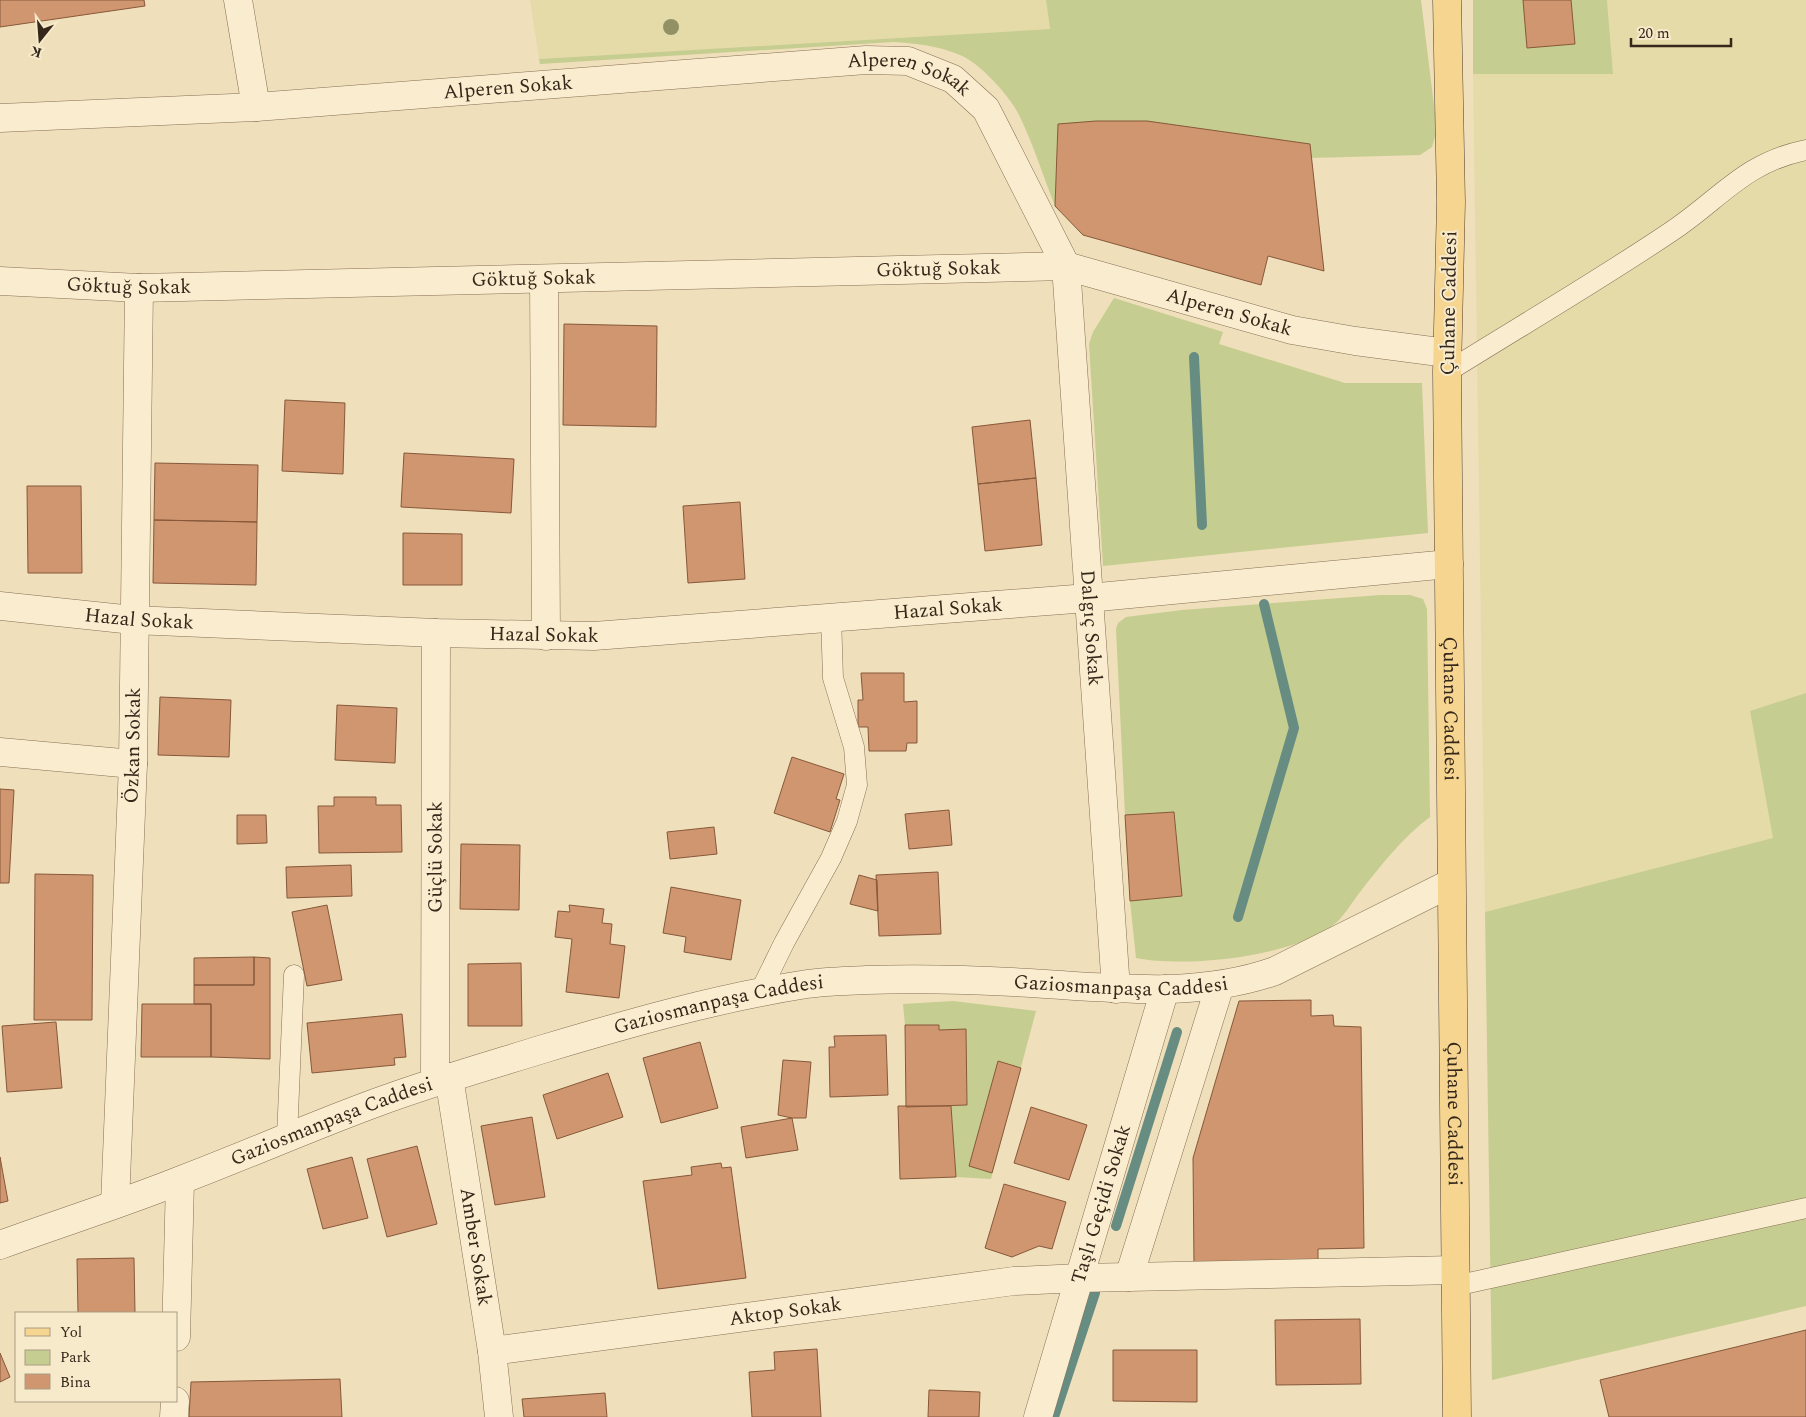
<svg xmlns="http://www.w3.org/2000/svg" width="1806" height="1417" font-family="Spectral,serif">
	<rect width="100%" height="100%" fill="#efdfbb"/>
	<path fill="#e5dba9" d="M530,0H1046L1050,29L539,59Z
		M1607,0H1806V693L1750,711L1774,838L1485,912L1473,74H1613Z"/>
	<path fill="#c6cd90" d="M1046,0H1421L1437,130L1432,147L1420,155L1311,158L1058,125L1055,206C1043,176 1034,146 1020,117C1011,97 980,63 960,55C939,46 915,43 893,42L540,64L539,59L1050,29Z
		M1473,0H1607L1613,74H1473Z
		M1114,298L1223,332L1219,344L1345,383H1422L1428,533L1103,566L1089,344L1093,332Z
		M1381,595H1410L1423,599L1427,609L1430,817C1402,838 1382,864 1360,892C1353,901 1346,913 1337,922C1297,957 1186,968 1136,958L1130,901L1182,895L1174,812L1125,815L1116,629L1118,623L1126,617L1182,610Z
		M1806,693V1306L1492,1380L1485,912L1773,838L1750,711Z
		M953,1001L1036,1011L991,1179L956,1177L951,1106L967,1105L966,1030H939V1025H905L903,1004Z"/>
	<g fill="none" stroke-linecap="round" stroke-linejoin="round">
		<path stroke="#678d83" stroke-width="10" d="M1194,357L1202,525
			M1238,917L1294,728L1264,604
			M1116,1226L1177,1032
			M1054,1417L1095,1293"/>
	</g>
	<path fill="#cf966f" stroke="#87583a" d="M0,0H144L145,6L0,27Z
		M1523,0H1571L1575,44L1527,48Z
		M1096,121H1147L1310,144L1324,271L1268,256L1261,285L1083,235L1055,206L1058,124Z
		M564,324L657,326L656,427L563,425Z
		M285,400L345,403L343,474L282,471Z
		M1030,420L1036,478L978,484L972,427Z
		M404,453L514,459L511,513L401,507Z
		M155,463L258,465L257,522L154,520Z
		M1036,478L1042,545L985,551L978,484Z
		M27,486H81L82,573H28Z
		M740,502L745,579L688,583L683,506Z
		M154,520L257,522L256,585L153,583Z
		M403,533L462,534V585H403Z
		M861,673H904V702L917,701V743H907L906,751H869L868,727H858V700H863Z
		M160,697L231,700L229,757L158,755Z
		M337,705L397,708L395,763L335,760Z
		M792,757L844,774L836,799L840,800L830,832L774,813Z
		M0,789L14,790L9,883H0Z
		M334,797H376V805H401L402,852L319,853L318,806H334Z
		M949,810L952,845L909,849L905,814Z
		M1174,812L1182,896L1130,901L1125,815Z
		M237,815H266L267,843L237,844Z
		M714,827L717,854L670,859L667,832Z
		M461,844L520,845L519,910L460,909Z
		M351,865L352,896L287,898L286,867Z
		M938,872L941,934L879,936L876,875Z
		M35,874L93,875L92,1020H34Z
		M859,875L877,880L878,911L850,904Z
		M671,887L741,900L731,960L684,952L686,937L663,933Z
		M327,905L342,980L307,986L292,912Z
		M569,905L604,909L602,923L612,924L610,944L625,946L619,998L566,992L572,939L555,937L558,911L570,912Z
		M254,957V985H194V958Z
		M254,957L270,958V1059L211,1057V1004H194V985H254Z
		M521,963L522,1026H468V964Z
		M1311,1000V1016L1333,1015L1334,1026L1361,1027L1364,1248L1318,1249V1264L1194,1266L1193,1158L1239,1001Z
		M142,1004H211V1057H141Z
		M402,1014L406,1057L394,1058L395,1065L312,1073L307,1023Z
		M56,1022L62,1088L7,1092L2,1026Z
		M905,1025H939V1030L966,1029L967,1105L906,1107Z
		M886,1035L888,1095L830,1097L829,1047H835L834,1036Z
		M700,1042L718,1108L661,1123L643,1058Z
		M783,1060L811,1062L806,1118H792L778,1115Z
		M998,1061L1021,1068L992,1173L969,1166Z
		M608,1073L623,1117L557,1139L543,1095Z
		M898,1106H951L956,1177L900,1179Z
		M1031,1107L1087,1125L1069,1180L1014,1163Z
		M532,1117L545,1197L495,1205L481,1126Z
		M792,1118L798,1150L746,1158L741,1127Z
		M417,1146L437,1224L387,1237L367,1159Z
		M0,1157L8,1201L0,1203Z
		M352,1157L368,1218L323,1229L307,1169Z
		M721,1163L722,1168L731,1167L746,1278L658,1289L643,1181L692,1175L691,1167Z
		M1004,1184L1066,1202L1052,1249L1039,1246L1012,1257L985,1248Z
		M134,1258L135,1313H78L77,1259Z
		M1360,1319L1361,1384L1276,1385L1275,1320Z
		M1806,1330V1417H1609L1600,1380Z
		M817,1349L821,1417H752L749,1372L775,1370L774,1352Z
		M1113,1350H1197V1402L1113,1401Z
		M0,1353L10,1377L0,1382Z
		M340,1379L342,1417H189L191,1382Z
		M929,1390L980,1392L979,1417H928Z
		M605,1393L607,1417H524L522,1399Z"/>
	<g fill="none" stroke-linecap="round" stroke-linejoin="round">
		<defs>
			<path id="service" d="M1447,372C1522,325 1598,281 1672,231C1720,199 1745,162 1806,150
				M760,992L784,943L831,858L847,821L857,785L854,747L833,678L831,616
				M287,1137L294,975
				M1455,1286L1806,1208"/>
			<g id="minor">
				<path d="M238,0L256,107"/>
				<path id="s1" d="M0,118L256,107L866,60L908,61L953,79L986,109L1066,266L1116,989"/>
				<path d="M544,279L546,636"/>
				<path id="s2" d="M0,281L139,288L1066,266L1292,330L1355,341L1447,353"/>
				<path id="s3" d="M0,606L133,620L436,633L594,636L1088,598L1449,564"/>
				<path d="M0,752L133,764"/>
				<path id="s4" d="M449,1077L492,1351L499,1417"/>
				<path id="s5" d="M435,1082L436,633"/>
				<path id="s6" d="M115,1204L133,764L139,288"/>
				<path d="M1129,1277L1220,985"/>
				<path d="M176,1337L180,1181"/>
				<path id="s7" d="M492,1351L1014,1281L1080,1278L1455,1270"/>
				<path d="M174,1417L175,1401"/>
				<path id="s8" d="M1038,1417L1165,989"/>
			</g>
			<g id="tertiary">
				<path id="s9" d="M0,1245C60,1223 121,1204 181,1180C247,1155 312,1126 378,1102C432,1082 488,1066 543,1049C630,1023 717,998 807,984C826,981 847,981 866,980C926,978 985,980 1045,984C1123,989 1201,997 1275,971L1451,883"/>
			</g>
			<g id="primary">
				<path id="s10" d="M1447,0L1451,202L1447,372L1457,1417"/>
			</g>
		</defs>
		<use href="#service" stroke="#876f55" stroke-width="21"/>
		<use href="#minor" stroke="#876f55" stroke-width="29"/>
		<use href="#tertiary" stroke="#876f55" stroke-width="29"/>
		<use href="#primary" stroke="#543d2a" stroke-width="29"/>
		<use href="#service" stroke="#faedcf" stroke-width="20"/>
		<use href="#minor" stroke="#faedcf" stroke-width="28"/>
		<use href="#tertiary" stroke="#faedcf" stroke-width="28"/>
		<use href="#primary" stroke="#f5d590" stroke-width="28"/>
	</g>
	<circle fill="#929166" cx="671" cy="27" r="8"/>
	<g text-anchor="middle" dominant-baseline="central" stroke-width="4" stroke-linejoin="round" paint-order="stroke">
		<g font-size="20" fill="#35271a" stroke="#f6eacb">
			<text stroke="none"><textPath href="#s1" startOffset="914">Alperen Sokak</textPath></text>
			<text stroke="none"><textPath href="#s1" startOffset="509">Alperen Sokak</textPath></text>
			<text stroke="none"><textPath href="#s2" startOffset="939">Göktuğ Sokak</textPath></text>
			<text stroke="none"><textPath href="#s2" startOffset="534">Göktuğ Sokak</textPath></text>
			<text stroke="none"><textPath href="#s2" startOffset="129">Göktuğ Sokak</textPath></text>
			<text transform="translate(1449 303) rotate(-89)">Çuhane Caddesi</text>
			<text stroke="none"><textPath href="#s2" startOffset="1236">Alperen Sokak</textPath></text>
			<text stroke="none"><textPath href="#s3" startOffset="950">Hazal Sokak</textPath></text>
			<text stroke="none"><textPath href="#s3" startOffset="140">Hazal Sokak</textPath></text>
			<text stroke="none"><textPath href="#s1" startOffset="1542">Dalgıç Sokak</textPath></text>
			<text stroke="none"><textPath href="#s3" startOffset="545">Hazal Sokak</textPath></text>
			<text stroke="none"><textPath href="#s10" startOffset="709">Çuhane Caddesi</textPath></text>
			<text stroke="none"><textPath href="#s6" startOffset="459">Özkan Sokak</textPath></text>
			<text stroke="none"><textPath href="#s5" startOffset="225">Güçlü Sokak</textPath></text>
			<text stroke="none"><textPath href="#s9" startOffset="1164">Gaziosmanpaşa Caddesi</textPath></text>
			<text stroke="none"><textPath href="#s9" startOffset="759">Gaziosmanpaşa Caddesi</textPath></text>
			<text stroke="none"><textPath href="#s10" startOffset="1114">Çuhane Caddesi</textPath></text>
			<text stroke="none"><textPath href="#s9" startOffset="354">Gaziosmanpaşa Caddesi</textPath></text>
			<text stroke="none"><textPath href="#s8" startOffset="222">Taşlı Geçidi Sokak</textPath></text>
			<text stroke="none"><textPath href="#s4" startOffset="172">Amber Sokak</textPath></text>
			<text stroke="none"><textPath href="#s7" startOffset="296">Aktop Sokak</textPath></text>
		</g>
	</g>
	<rect x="15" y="1312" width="162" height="90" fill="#f6eacb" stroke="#a99c84"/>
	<rect x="25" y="1328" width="25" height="8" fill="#f5d590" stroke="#a99c84"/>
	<text x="60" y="1337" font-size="15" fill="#35271a">Yol</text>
	<rect x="25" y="1350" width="25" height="15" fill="#c6cd90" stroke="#a99c84"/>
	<text x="60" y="1362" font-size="15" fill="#35271a">Park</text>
	<rect x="25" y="1374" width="25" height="15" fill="#cf966f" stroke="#a99c84"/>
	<text x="60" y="1387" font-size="15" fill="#35271a">Bina</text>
	<g transform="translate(40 40) rotate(197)" stroke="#f6eacb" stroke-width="4" paint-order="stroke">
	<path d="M0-4L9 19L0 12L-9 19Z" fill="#35271a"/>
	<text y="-8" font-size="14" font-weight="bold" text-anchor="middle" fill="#35271a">K</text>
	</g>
	<path d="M1631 38v8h100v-8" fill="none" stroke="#35271a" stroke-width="2.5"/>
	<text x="1638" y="38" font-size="15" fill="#35271a" stroke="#f6eacb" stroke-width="4" paint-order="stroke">20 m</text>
</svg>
